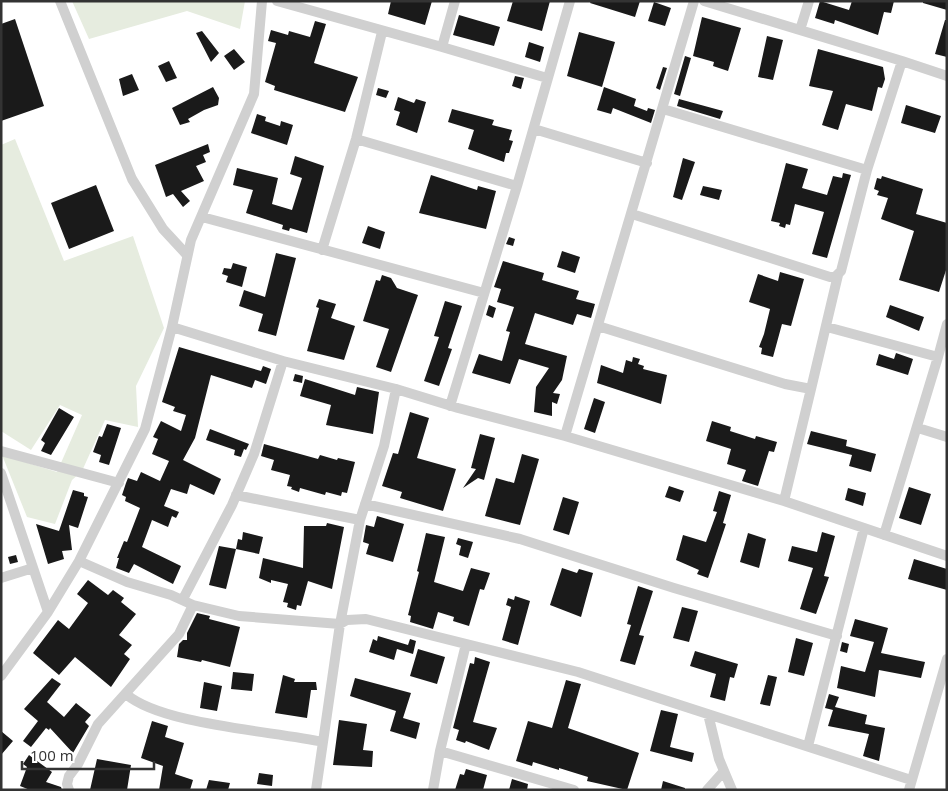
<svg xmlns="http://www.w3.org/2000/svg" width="948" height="791" font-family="'Open Sans',sans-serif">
	<rect width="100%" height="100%" fill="#fff"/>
	<path fill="#e6ecdf" d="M72,1H245L240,29L187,11L89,39Z
		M15,139L64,261L133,236L164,328L136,386L138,427L105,420L82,471L72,480L55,524L27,517L2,455L57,472L82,415L60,405L31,450L1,431V145Z"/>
	<path fill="#1a1a1a" d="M391,1H432L425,25L388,14Z
		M513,1H550L542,31L507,21Z
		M591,1H640L635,17L590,3Z
		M820,1L849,10L852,1H894L891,13L884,12L878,35L835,20L834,24L815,18Z
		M923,1H947V10L923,3Z
		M654,2L671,8L665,26L648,21Z
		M459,15L500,27L494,46L453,35Z
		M702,17L741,28L728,71L713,66L714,62L693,56Z
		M15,19L44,106L1,121V24Z
		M945,20H947V57L935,54Z
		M315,21L326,24L314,63L358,77L345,112L274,90L275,86L265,82L276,43L268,41L271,30L288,35L289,31L310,37Z
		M202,31L219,53L211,62L196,33Z
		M579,32L615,42L602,87L567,76Z
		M767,36L783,40L773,80L758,77Z
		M529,42L544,47L540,62L525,57Z
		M234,49L245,62L234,70L224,56Z
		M818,49L883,67L885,79L882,88L878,87L872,111L846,104L838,130L822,125L833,91L809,86Z
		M685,56L691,58L680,96L674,94Z
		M169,61L177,78L166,82L158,66Z
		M663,67L667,68L660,90L656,88Z
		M132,74L139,90L123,96L119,79Z
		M515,76L524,78L521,89L512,86Z
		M213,87L219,98L218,105L204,110L188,119L190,122L180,125L172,108Z
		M604,87L636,99L634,106L647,111L648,108L655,110L651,123L613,108L611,114L597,110Z
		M378,88L389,91L386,98L376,95Z
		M398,97L414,103L416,99L426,102L417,133L396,125L400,112L394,110Z
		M679,99L723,111L720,119L677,106Z
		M906,105L941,116L935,133L901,123Z
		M452,109L494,120L492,125L512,130L509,140L513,141L509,153H506L504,162L468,149L474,130L448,122Z
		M257,114L266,117L265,121L280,126L281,121L293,125L287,145L251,133Z
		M208,144L210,152L203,155L206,162L196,166L204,181L181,191L190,201L183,207L173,194L166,197L155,165Z
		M295,156L324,166L307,233L290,228L289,231L282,229L283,225L246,213L253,190L233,185L237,168L278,178L272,204L292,210L302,178L290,174Z
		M683,158L695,162L682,200L673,197Z
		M786,163L808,169L802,188L827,195L833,176L842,178L843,173L851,175L827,258L812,254L824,212L795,204L790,225L786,224L785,228L779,226L780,223L771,221Z
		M431,175L477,190L478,186L496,191L486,229L419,213Z
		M882,176L923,189L916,214L947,223V267L939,292L899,280L914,231L881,219L888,198L877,195L879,191L874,189L877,178L881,179Z
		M96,185L114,231L69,249L51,203Z
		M703,186L722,190L719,200L700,195Z
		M368,226L385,232L380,249L362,243Z
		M509,237L515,239L513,246L506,244Z
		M562,251L580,257L575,273L557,267Z
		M276,253L296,258L276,336L258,331L263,314L239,306L244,290L265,297Z
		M503,261L544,273L542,280L579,291L576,299L595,304L591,318L577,314L573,325L535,313L525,344L567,356L562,380L553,393L560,394L557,404L552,402V416L534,412L536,387L549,368L519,359L510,384L472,373L479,354L502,361L510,332L506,331L514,307L497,302L501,289L494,287Z
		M233,263L247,267L242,287L226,282L228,276L222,274L224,268L231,269Z
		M780,272L804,279L791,326L782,324L773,357L761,354L762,348L759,347L764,334L770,309L749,302L758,274L778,281Z
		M382,275L391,278L397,288L418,295L391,372L376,367L389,329L363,321L376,280L380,281Z
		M319,299L336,304L331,318L355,326L344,360L307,351L319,308L316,307Z
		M445,301L462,306L448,348L452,349L439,386L424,381L439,337L434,336Z
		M489,305L496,308L493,318L486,315Z
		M890,305L924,317L919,331L886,317Z
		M179,347L261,371L263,366L271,369L266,384L255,380L252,388L211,375L195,438L183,460L221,479L214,495L190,484L187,494L171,489L164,506L179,512L176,518L172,516L168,527L152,520L142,547L181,566L173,584L134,564L129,573L116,568L119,558H117L124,541L127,542L140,508L125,501L126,497L122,495L126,483L128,478L137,481L141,472L160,481L169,461L152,454L158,439L153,437L161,421L181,431L186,415L173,411L175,407L162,402Z
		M896,353L913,359L908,375L876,365L879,354L894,359Z
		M633,357L640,359L638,364L644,366L643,369L667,375L661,404L597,383L601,365L623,373L626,360L632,362Z
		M295,374L303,376L302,383L293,381Z
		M305,379L355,395L357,387L379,392L373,434L326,425L331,405L300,396Z
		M594,398L605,402L595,433L584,429Z
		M59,408L74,417L51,455L41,451L45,443L41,440Z
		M410,412L429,418L417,458L456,469L443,511L400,498L402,492L382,486L393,453L398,454Z
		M712,421L731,427L730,431L755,439L756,436L777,442L774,452L769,451L758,486L742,481L746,470L727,464L731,449L706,441Z
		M107,424L121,428L109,465L99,462L101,455L93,452L99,436L102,437Z
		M210,429L249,444L246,450L244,449L241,457L234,455L235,450L206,440Z
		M811,431L847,440L846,446L876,454L871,472L849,466L852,455L807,444Z
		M480,434L495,438L484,480L478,478L463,488L476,469L471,468Z
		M264,444L318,459L320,455L337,460L338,458L355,462L347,493L342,492L341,496L326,492L325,495L300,488L299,492L291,489L292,487L287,486L290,475L271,470L274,460L261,456Z
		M522,454L539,459L520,525L485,516L496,478L514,483Z
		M669,486L684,491L680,502L665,497Z
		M909,487L931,494L921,525L899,518Z
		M848,488L866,493L863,506L845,500Z
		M73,490L84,493V496L88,497L78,528L69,525L72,550L62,551L64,559L48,564L36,524L59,531Z
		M719,491L731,495L723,523L726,524L708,578L697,574L699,570L676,560L683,535L706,542L717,512L713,511Z
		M563,497L579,502L569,535L553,530Z
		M377,516L404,524L393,562L366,554L369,544L363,542L366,525L374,527Z
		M327,523L344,527L332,589L308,581L301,606L297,605L296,610L287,607L288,603L283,602L288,584L271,580V583L259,578L263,558L303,568L304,526H326Z
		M243,532L263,537L259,554L236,549L238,539L242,540Z
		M822,532L835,536L824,576L829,577L816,614L800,609L813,568L788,561L792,546L817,552Z
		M426,533L445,537L434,582L463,591L471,568L490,573L484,590L480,589L469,626L453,621L454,617L438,612L433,629L410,622L411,616L408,615L419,572L417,571Z
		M748,533L766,539L759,568L740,562Z
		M458,538L473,542L468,558L459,555L461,546L456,544Z
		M219,546L236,549L226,589L209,585Z
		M16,555L18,562L10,564L8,557Z
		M914,559L947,569V590L908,579Z
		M562,568L577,573L579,569L593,573L581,617L550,605Z
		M88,580L108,595L113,590L124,598L121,602L136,614L119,635L132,645L124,654L130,659L111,687L75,657L59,675L33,653L58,620L69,629L88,603L77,594Z
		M638,586L653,591L639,635L644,636L635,665L620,661L631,625L627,624Z
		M515,596L530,601L518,645L502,640L511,607L506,605L508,598L514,600Z
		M682,607L698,611L689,642L673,638Z
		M197,613L210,616L209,619L240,627L230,667L202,660L201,662L177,657L179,644L183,640H187V633Z
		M855,619L888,628L881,653L925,662L921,678L879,670L875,697L837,688L841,666L865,672L874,642L850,636Z
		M378,636L408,645L410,639L416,641L413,654L397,649L394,660L369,652L373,639L377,641Z
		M796,638L813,643L804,676L788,672Z
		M842,642L849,644L847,653L840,651Z
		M418,649L445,657L437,684L410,676Z
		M695,651L738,664L734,678L730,677L725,701L710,697L716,674L690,666Z
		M475,657L490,662L473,722L497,728L489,750L466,741L465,743L456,740L459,730L453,728L470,663L474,664Z
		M233,672L254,674L252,691L231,689Z
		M283,675L295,679L294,682H316L317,690H311L307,718L275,713Z
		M768,675L777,677L770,706L760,704Z
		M52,678L61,684L47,702L64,717L76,703L91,715L85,722L89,726L73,753L50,728L49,730L46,728L31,747L23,741L38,721L24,709Z
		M355,678L411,693L403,718L420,723L416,739L390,731L396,711L350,696Z
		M566,680L581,684L568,728L639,753L627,790L587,781L588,777L559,768V770L533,762L532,766L516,761L528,721L552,728Z
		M204,682L222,686L217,711L200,708Z
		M829,694L839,697L835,707L867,715L865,724L885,728L879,761L863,756L869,734L828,726L833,710L825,708Z
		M661,710L678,714L670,747L694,753L692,762L650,751Z
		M339,720L367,724L363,750L373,751L372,767L333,765Z
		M152,721L168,726L165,737L184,743L175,774L193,780L190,790H159L163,766L141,758Z
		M1,731L13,741L1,755Z
		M29,755L52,772L46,782L61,787L62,790H30L20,786L27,767L23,764Z
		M97,759L131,765L127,790H90Z
		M466,769L487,775L483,790H455L460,774L464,775Z
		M259,773L273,775L272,786L257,784Z
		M512,779L528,784L527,790H509Z
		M209,780L230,783L228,790H206Z
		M663,781L685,788V790H661Z"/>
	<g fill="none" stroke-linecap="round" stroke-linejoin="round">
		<path stroke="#d0d0d0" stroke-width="10" d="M60,1L132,179L163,229L187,255
			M277,1L442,47L455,1
			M704,1L902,61L867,170
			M800,30L809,1
			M442,47L547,78
			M902,61L947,76
			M534,129L647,163
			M356,139L517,186L450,406
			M517,186L570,1
			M632,214L830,277H835L841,271L867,170L663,109
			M202,217L484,293
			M322,250L356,139L382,32
			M598,326L785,384L811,389L784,501
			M172,327L283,361L396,389L458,408L565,436L784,501L947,556
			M827,327L938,357L884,535
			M938,357L947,324
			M811,389L838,275
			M918,428L947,437
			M565,436L694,1
			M1,451L119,483
			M1,473L48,612
			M236,495L360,520
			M365,504L520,539L674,588L837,636
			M1,578L33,568
			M183,599L232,505L254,454L283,361
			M193,605L239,616L340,624L347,620L366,619L578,672L911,780
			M466,644L440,751L574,790
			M1,676L48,612L79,561L145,429L172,327L191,240L254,94L262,1
			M126,694C161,725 273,731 323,742L316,790
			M708,714L719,759L732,790
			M323,742L340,624L360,520L384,446L396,389
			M808,746L864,528
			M69,790L67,784L69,776L78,764L98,724L179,634L193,605L171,595L127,582L79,561
			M433,790L440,751
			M707,790L724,771
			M909,790L947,659"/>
	</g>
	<rect width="948" height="791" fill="none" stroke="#333333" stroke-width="5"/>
	<path d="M22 761v8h132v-8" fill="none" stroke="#333333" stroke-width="2.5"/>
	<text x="30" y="761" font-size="15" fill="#333333" stroke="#ffffff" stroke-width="4" paint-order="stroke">100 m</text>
</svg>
